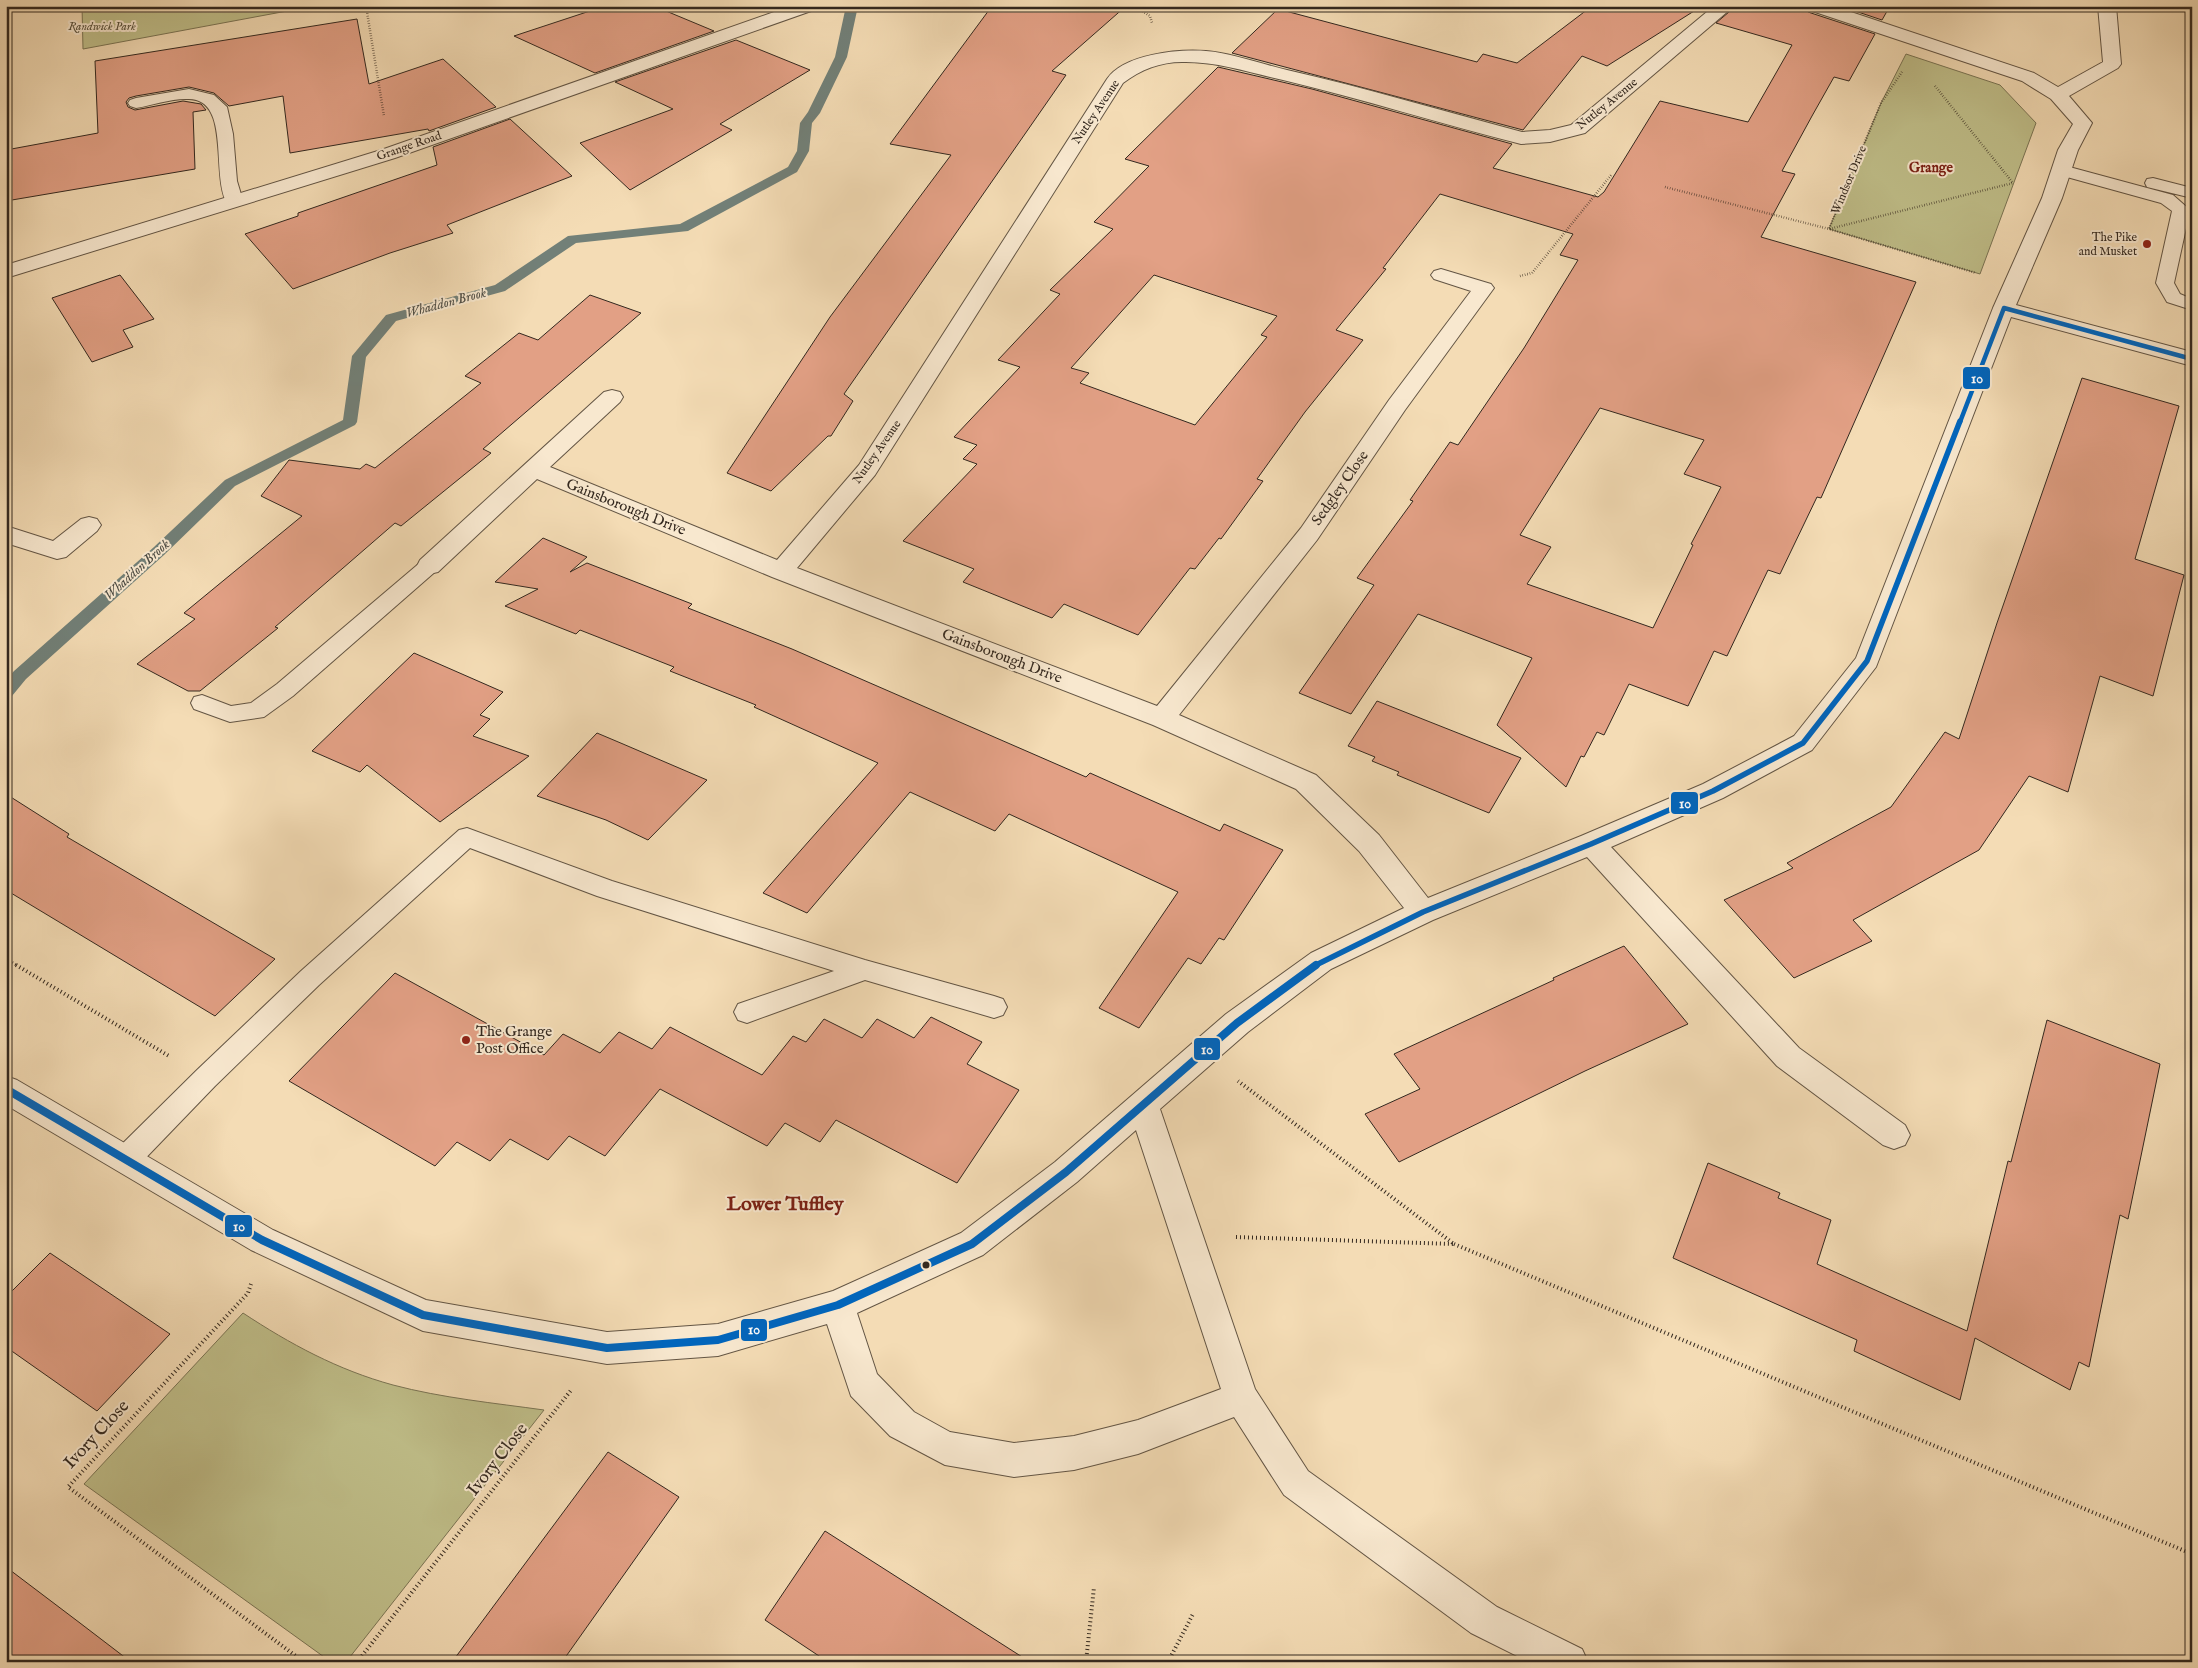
<svg xmlns="http://www.w3.org/2000/svg" width="2198" height="1668" font-family="'IM FELL English',serif">
	<rect width="100%" height="100%" fill="#f4dcb5"/>
	<filter id="stains"><feTurbulence type="fractalNoise" baseFrequency=".004" numOctaves="4"/><feColorMatrix values="0 0 0 0 .2 0 0 0 0 .09 0 0 0 0 .02 0 0 0 .5 -.17"/></filter>
	<radialGradient id="worn" r=".72"><stop offset=".6" stop-color="#630" stop-opacity="0"/><stop offset="1" stop-color="#630" stop-opacity=".3"/></radialGradient>
	<path fill="#c0bf8a" stroke="#7a7454" d="M82,6H314L83,49Z
		M1906,54L2000,85L2036,123L1980,274L1829,229L1881,103Z
		M243,1313C290,1344 338,1370 393,1385C442,1398 494,1403 544,1410L346,1662H331L84,1484Z"/>
	<g fill="none" stroke-linecap="round" stroke-linejoin="round">
		<path fill="#728078" fill-rule="evenodd" d="M846,6H858L847,57L820,113L812,123L809,151L797,172L688,231L576,243L505,291L396,321L366,357L357,422L355,425L235,486L164,555L26,679L12,696L6,698V680L14,671L154,547L225,480L343,420L352,356L386,315L495,285L568,236L680,224L788,167L797,151L800,123L808,112L835,57Z"/>
	</g>
	<path fill="#e2a085" stroke="#33281f" fill-rule="evenodd" d="M605,6H654L714,31L595,73L514,36Z
		M992,6H1126L1052,71L1066,75L844,394L853,401L831,436H828L771,491L727,473L830,317L951,155L890,144Z
		M1592,6H1702L1607,66L1582,56L1523,130L1232,53L1278,9L1477,62L1483,54L1517,63Z
		M1736,6H1804L1808,12L1875,34L1849,81L1834,77L1812,116L1782,171L1795,174L1761,237L1916,282L1821,498L1817,497L1780,574L1768,570L1727,656L1714,651L1688,706L1629,684L1604,735L1597,732L1584,757L1581,756L1566,787L1497,725L1532,658L1418,614L1351,714L1299,693L1374,585L1357,578L1413,501L1410,500L1450,442L1458,445L1524,348L1578,260L1560,255L1573,234L1440,194L1383,268L1386,269L1336,330L1363,340L1305,412L1257,479L1263,481L1221,539L1219,538L1195,569L1190,568L1138,635L1064,604L1052,618L963,582L974,569L903,541L977,464L963,459L977,445L954,437L1020,367L998,360L1060,294L1050,290L1113,229L1094,222L1149,166L1125,159L1218,67L1312,89L1512,144L1493,168L1598,197L1604,192L1660,101L1748,122L1792,45L1716,23ZM1154,275L1277,316L1261,335L1267,337L1195,425L1080,383L1089,373L1071,368ZM1600,408L1704,440L1684,474L1721,487L1691,544L1693,545L1653,628L1527,584L1551,547L1520,535Z
		M1840,6H1890L1882,20Z
		M357,19L369,84L443,59L496,107L429,131L428,129L290,153L283,96L229,106L214,93L189,87L136,96L129,98L126,102L128,107L135,110L183,101L201,104L206,110L193,112L195,169L6,201V150L98,133L95,61Z
		M736,40L810,70L720,124L732,130L630,190L580,143L673,109L615,82Z
		M510,119L572,176L447,225L453,233L390,253L293,289L245,234L298,216V213L437,165L433,147Z
		M120,275L154,319L123,330L133,347L92,362L52,298Z
		M590,295L641,313L483,449L491,453L401,526L395,523L275,627L278,628L200,691H188L137,664L195,619L184,613L302,516L261,496L289,460L360,469L366,464L375,468L481,383L465,376L519,333L538,340Z
		M2082,378L2179,406L2135,559L2184,575L2153,696L2100,676L2068,792L2029,776L1979,850L1853,920L1872,941L1794,978L1724,900L1793,868L1787,863L1891,807L1945,732L1959,739L1997,623Z
		M543,538L587,557L570,572L587,563L692,604L688,608L792,649L1086,777L1090,773L1220,831L1224,824L1283,850L1224,940L1219,938L1201,964L1188,958L1139,1028L1099,1008L1178,892L1009,814L995,831L910,792L807,913L763,893L878,763L754,707L756,705L670,671L674,667L580,630L576,634L505,606L538,589L495,582Z
		M414,653L503,692L480,715L490,719L473,736L529,756L440,822L367,765L360,772L312,751Z
		M1377,701L1521,758L1489,813L1397,775L1399,772L1372,761L1375,757L1348,746Z
		M597,733L623,744L707,780L648,840L606,820L537,796Z
		M6,794L69,834L67,837L275,959L215,1016L6,890Z
		M1624,946L1688,1024L1585,1071L1399,1162L1365,1114L1420,1089L1394,1054L1554,980L1553,978Z
		M395,973L544,1055L563,1034L600,1053L619,1032L652,1049L670,1027L762,1075L793,1036L806,1042L824,1019L862,1038L877,1019L914,1038L931,1017L982,1042L967,1064L1019,1090L957,1183L836,1120L820,1142L785,1123L767,1146L660,1089L605,1156L569,1136L548,1160L510,1139L490,1161L457,1142L435,1166L289,1081Z
		M2047,1020L2160,1064L2128,1219L2120,1215L2089,1367L2079,1362L2070,1390L1975,1338L1960,1400L1854,1351L1857,1340L1673,1258L1708,1163L1780,1193L1778,1198L1831,1220L1817,1264L1967,1331L2008,1161L2011,1162Z
		M50,1253L170,1334L97,1411L6,1347V1297Z
		M608,1452L679,1497L562,1662H452Z
		M825,1531L875,1563L1030,1662H828L765,1620Z
		M6,1567L80,1623L131,1662H6Z"/>
	<g fill="none" stroke-linecap="round" stroke-linejoin="round">
		<defs>
			<path id="service" d="M189,89L214,95L227,107L233,134L237,181L243,201L240,205H228C210,178 232,100 189,99C172,98 153,105 136,108L130,106L128,103L130,100L136,98Z
				M2062,165L2173,195L2190,210L2174,283L2180,294L2192,299V310L2167,302L2156,283L2172,211L2161,203L2056,174L2054,170L2056,166Z
				M2153,178L2192,188V198L2147,187L2145,183L2147,179Z
				M429,559L436,561L439,566L436,571L293,696L264,717L230,722L194,709L191,703L194,697L202,695L231,706L251,703L277,684L422,561Z
				M467,828L612,881L865,960L994,996L1003,999L1007,1007L1003,1015L994,1018L865,980L747,1023L738,1020L734,1012L738,1004L834,971L597,896L470,848L319,985L215,1086L136,1168L126,1171L116,1168L112,1159L116,1150L197,1070L301,971L459,830Z"/>
			<path id="minor" d="M791,6H817L814,10L395,158L6,278V265L381,150Z
				M1714,6H1734L1585,133L1550,142L1521,144C1441,124 1363,99 1283,80C1251,73 1219,62 1186,62C1163,61 1141,69 1123,83L875,475L797,568L1157,706L1301,528L1389,400L1471,291L1434,279L1431,275L1434,271L1441,269L1491,284L1494,288L1405,410L1317,540L1179,715L1316,775L1379,835L1428,898L1581,836L1703,784L1794,736L1856,658L1993,308L2042,198L2058,150L2073,124L2051,99L2022,81L1809,10L1806,6H1833L2034,73L2058,87L2103,62L2098,6H2116L2121,64L2118,68L2069,96L2092,123L2078,150L2062,198L2016,305L2192,352V366L2011,317L1876,667L1812,750L1723,798L1611,847L1799,1048L1905,1125L1910,1135L1905,1145L1894,1149L1883,1145L1777,1066L1587,857L1433,920L1331,969L1248,1032L1160,1109L1255,1389L1308,1471L1497,1607L1582,1649L1588,1662H1529L1471,1633L1284,1495L1234,1417L1138,1454L1074,1470L1014,1477L945,1465L890,1436L851,1396L827,1324L718,1356L607,1364L423,1331L251,1250L6,1105V1076L17,1080L273,1230L426,1300L607,1332L718,1324L833,1291L961,1233L1055,1162L1226,1014L1311,953L1404,908L1359,851L1296,789L1153,725L772,577L537,479L438,572L429,574L420,572L417,566L420,560L604,392L612,390L620,392L623,397L620,402L550,467L777,560L859,465L1107,79C1124,54 1178,49 1206,51C1232,53 1261,64 1287,70C1366,88 1443,111 1522,132L1550,130L1571,125ZM1136,1130L1221,1389L1138,1420L1074,1436L1014,1443L950,1432L914,1412L877,1374L857,1313L983,1255L1077,1182Z
				M89,517L97,519L101,525L97,531L66,557L57,559L6,543V526L53,541L81,519Z"/>
		</defs>
		<use href="#service" stroke="#635544" stroke-width="2"/>
		<use href="#minor" stroke="#635544" stroke-width="2"/>
		<path stroke="#33281f" stroke-width="2.5" stroke-dasharray="0.5 2" stroke-linecap="butt" d="M366,6L384,116
			M1134,6L1150,16L1152,23
			M1902,72L1881,103L1829,229L1976,273
			M1935,86L2013,183
			M1665,187L1829,229L2013,183
			M1520,276L1532,273L1612,174"/>
		<path stroke="#33281f" stroke-width="3" stroke-dasharray="1 2.5" stroke-linecap="butt" d="M6,959L18,966"/>
		<path stroke="#33281f" stroke-width="4" stroke-dasharray="1 3" stroke-linecap="butt" d="M16,965L169,1056
			M1236,1237L1454,1244L1238,1081
			M1454,1244L2192,1554
			M251,1284L248,1293L68,1487L304,1662
			M357,1662L572,1389
			M1086,1662L1094,1587
			M1168,1662L1193,1614"/>
		<use href="#service" fill="#f8e8cf" fill-rule="evenodd"/>
		<use href="#minor" fill="#f8e8cf" fill-rule="evenodd"/>
		<defs>
			<path id="bus-1-far2" d="M1960,422L2004,308L2192,359"/>
			<path id="bus-1-far1" d="M1314,966L1423,912L1591,844L1713,791L1803,743L1867,661L1960,421"/>
			<path id="bus-1" d="M6,1089L262,1240L423,1315L607,1348L718,1340L838,1305L972,1244L1066,1172L1237,1023L1316,965"/>
		</defs>
		<use href="#bus-1-far2" stroke="#f8e8cf" stroke-width="7"/>
		<use href="#bus-1-far1" stroke="#f8e8cf" stroke-width="9"/>
		<use href="#bus-1" stroke="#f8e8cf" stroke-width="11"/>
		<use href="#bus-1-far2" stroke="#0065bd" stroke-width="4.5"/>
		<use href="#bus-1-far1" stroke="#0065bd" stroke-width="5.5"/>
		<use href="#bus-1" stroke="#0065bd" stroke-width="8"/>
	</g>
	<g fill="#8f2418" stroke="#f8e8cf" stroke-width="2">
		<circle cx="2147" cy="244" r="5"/>
		<circle cx="466" cy="1040" r="5"/>
	</g>
	<circle fill="#33281f" stroke="#f8e8cf" stroke-width="2" cx="926" cy="1265" r="4.5"/>
	<g text-anchor="middle" dominant-baseline="central" stroke-width="4" stroke-linejoin="round" paint-order="stroke">
		<g font-size="12" font-style="italic" fill="#564e3a" stroke="#f8e8cf">
			<text x="102" y="26">Randwick Park</text>
		</g>
		<g font-size="12" fill="#33281f" stroke="#f8e8cf">
			<text transform="translate(1607 104) rotate(-39)">Nutley Avenue</text>
			<text transform="translate(1096 112) rotate(-56)">Nutley Avenue</text>
			<text transform="translate(409 146) rotate(-19)">Grange Road</text>
			<text transform="translate(1849 180) rotate(-67)">Windsor Drive</text>
			<text transform="translate(877 452) rotate(-55)">Nutley Avenue</text>
		</g>
		<g font-size="12" fill="#33281f" stroke="#f8e8cf" text-anchor="end">
			<text x="2137" y="237">The Pike<tspan x="2137" dy="14">and Musket</tspan></text>
		</g>
		<g font-size="14" font-weight="bold" fill="#7a1f14" stroke="#f8e8cf">
			<text x="1931" y="168">Grange</text>
		</g>
		<g font-size="14" font-style="italic" fill="#4d4c44" stroke="#f8e8cf">
			<text transform="translate(446 303) rotate(-15)">Whaddon Brook</text>
			<text transform="translate(137 570) rotate(-42)">Whaddon Brook</text>
		</g>
		<g font-size="15" fill="#33281f" stroke="#f8e8cf">
			<text transform="translate(1340 488) rotate(-55)">Sedgley Close</text>
			<text transform="translate(626 507) rotate(22)">Gainsborough Drive</text>
			<text transform="translate(1002 656) rotate(21)">Gainsborough Drive</text>
		</g>
		<g font-size="15" fill="#33281f" stroke="#f8e8cf" text-anchor="start">
			<text x="476" y="1031">The Grange<tspan x="476" dy="17">Post Office</tspan></text>
		</g>
		<g font-size="18" fill="#33281f" stroke="#f8e8cf">
			<text transform="translate(97 1435) rotate(-47)">Ivory Close</text>
			<text transform="translate(498 1460) rotate(-52)">Ivory Close</text>
		</g>
		<g font-size="20" font-weight="bold" fill="#7a1f14" stroke="#f8e8cf">
			<text x="785" y="1204">Lower Tuffley</text>
		</g>
	</g>
	<g stroke="#f8e8cf" stroke-width="2">
		<rect x="1962" y="366" width="29" height="24" rx="5" fill="#0065bd"/>
		<rect x="1670" y="791" width="29" height="24" rx="5" fill="#0065bd"/>
		<rect x="1193" y="1037" width="28" height="24" rx="5" fill="#0065bd"/>
		<rect x="224" y="1214" width="29" height="24" rx="5" fill="#0065bd"/>
		<rect x="740" y="1318" width="28" height="24" rx="5" fill="#0065bd"/>
	</g>
	<g font-size="14" text-anchor="middle" font-weight="bold" fill="#fff">
		<text x="1977" y="383">10</text>
		<text x="1685" y="808">10</text>
		<text x="1207" y="1054">10</text>
		<text x="239" y="1231">10</text>
		<text x="754" y="1334">10</text>
	</g>
	<rect width="2198" height="1668" fill="none" stroke="#f4dcb5" stroke-width="25"/>
	<rect x="8" y="8" width="2183" height="1653" fill="none" stroke="#33281f" stroke-width="2.5"/>
	<rect x="12" y="12" width="2173" height="1643" fill="none" stroke="#33281f"/>
	<rect width="100%" height="100%" filter="url(#stains)"/>
	<rect width="100%" height="100%" fill="url(#worn)"/>
</svg>
